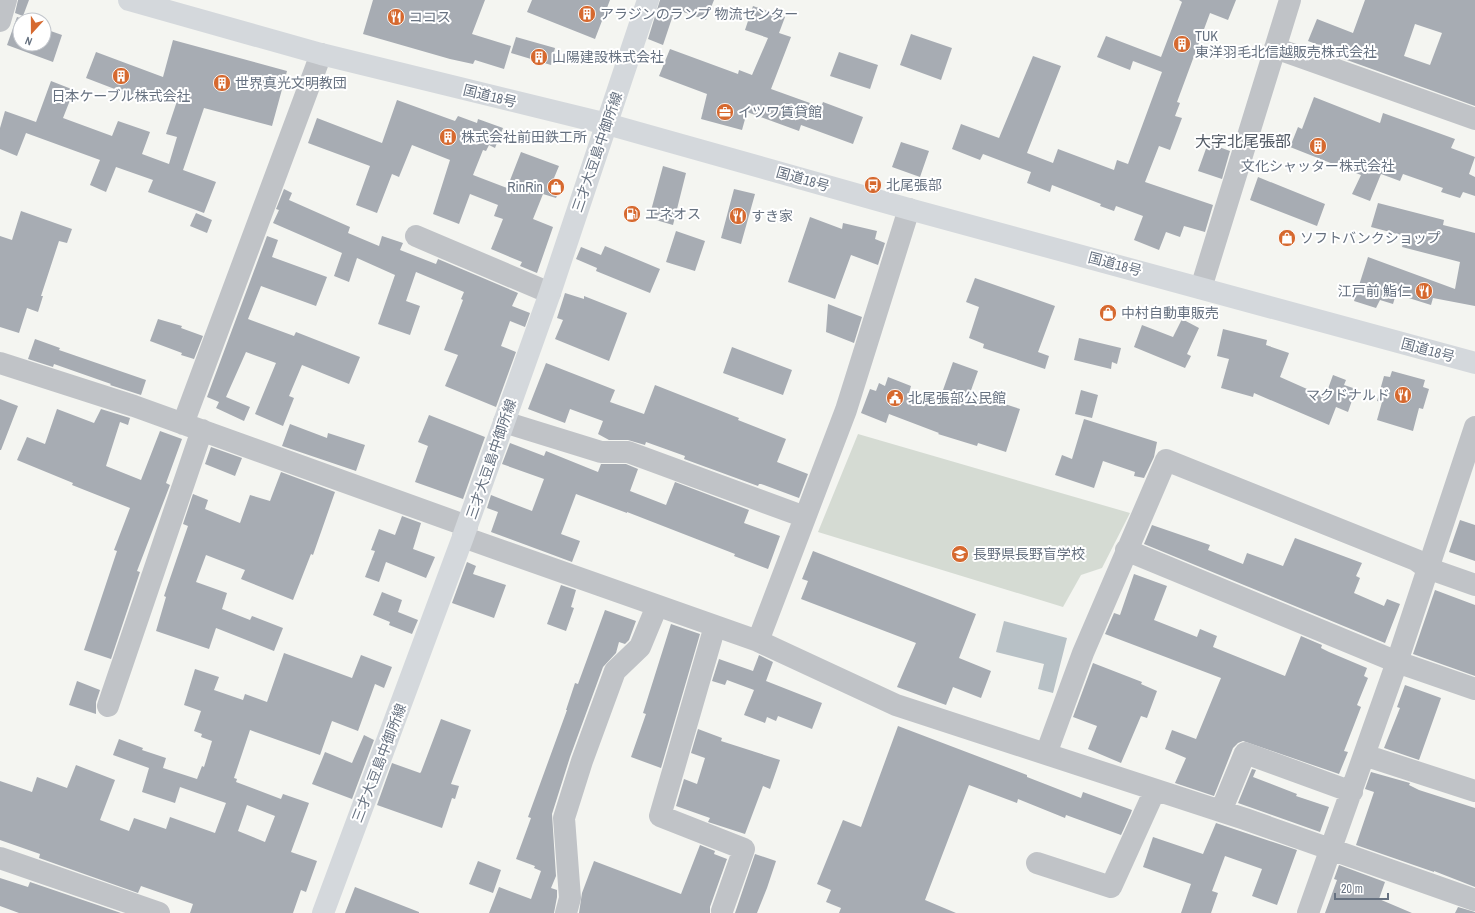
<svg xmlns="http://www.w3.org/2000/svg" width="1475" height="913" font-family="'Archivo Narrow','Noto Sans JP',sans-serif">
	<rect width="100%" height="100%" fill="#f4f5f1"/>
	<path fill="#d5dbd3" d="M858,434L1130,513L1102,568L1081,575L1063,607L818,532Z"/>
	<path fill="#b8c1c6" d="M1004,621L1067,638L1053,693L1038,689L1044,664L996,652Z"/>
	<path fill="#a7acb3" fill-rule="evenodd" d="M18,0H29L23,16L15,13Z
		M373,0H485L472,34L511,46L504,69L475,60L473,64L450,59L363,34Z
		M532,0H610L595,39L527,12Z
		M660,0H714L706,20L675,9L663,45L648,39Z
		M1179,0H1236L1228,20L1210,13L1177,102L1180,103L1175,116L1182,118L1170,150L1159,146L1145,182L1213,205L1205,232L1184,226L1180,237L1166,232L1159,250L1134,240L1143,216L1116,206L1114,211L1100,206L1101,204L1052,185L1050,192L1027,183L1031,172L983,154L980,160L952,149L961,124L999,138L1033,56L1061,66L1027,153L1053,163L1058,149L1114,170L1117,160L1128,164L1162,72L1133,61L1130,70L1097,57L1106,36L1161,57L1182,2Z
		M1365,0H1475V106L1344,59L1345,55L1308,41L1317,19L1353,33ZM1415,24L1442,33L1430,65L1404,56Z
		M753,6L785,17L779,33L791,37L771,89L821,107L823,102L863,117L853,144L801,125L799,131L747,112L742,130L701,119L707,94L659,76L670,49L738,74L739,70L752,75L768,38L745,30Z
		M17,17L26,20H20V44H44V26L46,27L45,29L62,35L53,62L7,45Z
		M911,34L952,48L941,80L900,65Z
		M516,37L555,48L551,65L511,53Z
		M173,40L287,71L272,126L204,108L183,170L216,182L204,213L148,192L153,180L116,167L106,192L90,185L100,160L26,133L17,156L0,149V128L5,111L36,122L51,81L74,90L63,118L112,136L118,121L150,132L142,154L169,164L177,137L166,134L177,101L149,93L146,101L86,78L96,52L163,77Z
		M839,52L878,65L870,89L830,76Z
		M1314,97L1380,123L1383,113L1455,139L1451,148L1475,157L1469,174L1475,177V196L1463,192L1460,198L1441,192L1443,188L1403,174L1400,181L1381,174L1370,201L1352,194L1361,175L1290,147L1298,127L1302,129Z
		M397,100L455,121L458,116L477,123L478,119L503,128L495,148L489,145L486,151L483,150L473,175L507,188L521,152L559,166L554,178L563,182L556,198L543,194L533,219L553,227L537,273L520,266L522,262L491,249L503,219L494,216L498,205L470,194L459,224L433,214L450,160L412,145L399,177L392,174L377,213L356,205L370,166L308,143L317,118L382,143Z
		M901,142L929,151L920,177L892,167Z
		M1208,143L1230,151L1222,179L1198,171Z
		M663,166L686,173L673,225L649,218Z
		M1258,177L1325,204L1317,226L1250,200Z
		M284,189L292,193L289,200L350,227L348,233L379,246L382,236L403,243L400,250L436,264L438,259L518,293L512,306L530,313L525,327L510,321L501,346L516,352L496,407L445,386L458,355L444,350L463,300L461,299L464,292L416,272L406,301L420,306L410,335L378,324L395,275L357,258L349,282L334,276L342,253L273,223L279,210L276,209Z
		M734,189L755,194L741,244L721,238Z
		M1378,203L1444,220L1443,225L1475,233V306L1433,298L1431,305L1396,294L1393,304L1380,300L1376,308L1354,301L1368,257L1455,289L1460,262L1402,247L1405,236L1371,227Z
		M21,211L72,229L67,243L59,241L41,296H43L38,312L27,308L19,333L0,327V236L12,240Z
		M196,213L212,220L207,233L190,226Z
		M810,217L842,229L843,223L877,231L875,239L885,243L878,265L851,255L835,299L788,282Z
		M676,231L705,241L695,271L666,262Z
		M267,236L278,240L272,257L327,277L316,306L261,286L248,319L294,336L296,332L360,357L349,384L302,365L289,396L294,398L283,426L255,414L276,363L246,352L226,397L250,407L244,421L216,408L219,402L207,397Z
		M605,246L660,269L650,293L596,271L597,268L576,259L581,247L601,255Z
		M975,278L1055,306L1038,352L1049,356L1045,369L983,348L984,344L969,338L979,307L966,302Z
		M565,293L584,299V296L627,313L609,361L555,339L563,320L557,318Z
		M828,304L862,317L854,343L826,332Z
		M158,319L182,326L181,328L203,336L194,359L181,355L182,353L150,341Z
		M1182,319L1199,328L1187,354L1191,356L1185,368L1134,347L1142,325L1173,337Z
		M1223,329L1267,340L1266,345L1289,353L1280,377L1325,397L1333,375L1346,380L1344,385L1356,389L1348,412L1336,407L1329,425L1254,393L1253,397L1221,388L1229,359L1217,356Z
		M1079,338L1121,348L1117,364L1112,362L1111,369L1074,360Z
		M35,339L60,348L59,350L146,380L141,395L110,385L111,384L54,364L53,367L28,359Z
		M732,347L792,370L783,395L723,373Z
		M953,362L978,371L970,393L1020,409L1006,452L978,443L977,446L938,434L939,433L889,414L886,423L861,413L870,389L876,391L879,383L885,386L888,377L911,386L909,393L938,404Z
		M546,363L615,390L610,402L644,414L655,385L739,418L738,420L786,439L777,462L808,474L799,498L761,484H759L758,486L684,459L685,456L646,442L645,445L628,440H609L598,434L603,421L570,409L565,423L528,409Z
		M1392,371L1425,380L1423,387L1429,389L1423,409L1419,408L1413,431L1377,420L1382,402L1377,401L1384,376L1390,377Z
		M1081,390L1098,395L1092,418L1075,414Z
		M0,399L18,406L1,450H0Z
		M57,409L94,423L101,409L130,418L128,425L120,422L106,466L141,480L160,431L182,439L166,483L170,485L137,571L140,572L111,659L84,650L117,551L114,550L130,508L72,485L73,483L17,460L27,437L45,444Z
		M429,415L485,437L463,499L415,482L428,446L418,442Z
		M1084,419L1157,442L1154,457L1144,478L1134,476L1135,472L1103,461L1094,488L1055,475L1062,455L1072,459Z
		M290,424L327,438L328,433L365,445L356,471L282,446Z
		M510,443L544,456L546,451L598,472L601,464H626L638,469L630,491L666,505L675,482L749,510L744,523L780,536L768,569L734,556L735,554L627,512V513L576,494L561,534L580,541L572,562L491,532L498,512L487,508L491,495L532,511L544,479L502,464Z
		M211,447L242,458L235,476L205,464Z
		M281,472L335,492L313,555L311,554L293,600L241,579L245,570L206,555L196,582L227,593L222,609L250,620L252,616L283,628L274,651L216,628L209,649L156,631L166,597L164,596L188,526L183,524L193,494L208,500L205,509L240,523L250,495L270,501Z
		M402,516L421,523L413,549L435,557L426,578L386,562L379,582L365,577L375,551L371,550L379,529L395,535Z
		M1460,520L1475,525V561L1449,552Z
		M1152,525L1210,545L1208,550L1243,564L1247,553L1283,566L1295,538L1362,563L1356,576L1360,578L1354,593L1384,606L1387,599L1400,604L1385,643L1144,544Z
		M813,551L976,614L959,658L991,671L981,698L953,687L946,705L897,687L916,643L801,599L808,581L802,579Z
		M467,562L476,566L473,574L506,585L494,618L452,603Z
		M1134,574L1167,586L1154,620L1197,637L1200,629L1217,636L1213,647L1285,676L1301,636L1322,645L1321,648L1329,652L1367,668L1364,676L1368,678L1357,705L1361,707L1344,751L1348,752L1339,774L1243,741L1238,743L1233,748L1214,796L1175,783L1186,758L1165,749L1172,730L1196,739L1221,678L1105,634L1114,613L1120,615Z
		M561,585L576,590L571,607L574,608L566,631L547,624Z
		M1435,590L1475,605V676L1413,654Z
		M382,592L402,600L398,612L418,620L412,634L389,625L390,622L373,615Z
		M605,610L636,621L629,640L625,644L619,642L616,653L603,667L570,757L552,814L556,876L551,888L557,890V897L554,913H489L499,887L531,899L541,871L534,868L535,866L516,859L531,818L528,817L567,710H566L575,683L578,684Z
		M671,624L700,634L661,768L631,757L646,714L643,713Z
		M284,653L352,678L361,655L392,667L384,688L375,684L358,731L332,721L320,755L250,730L234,778L237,779L236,782L281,799L283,794L309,803L291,852L317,861L306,892L301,890L293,913H190L193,904L141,886L138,893L39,858L40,854L0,840V781L32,792L37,777L67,788L76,765L115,780L100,820L129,831L134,818L166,829L170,817L215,833L226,803L180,787L175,803L142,792L149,768L113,755L119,739L143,748L142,750L166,758L163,768L197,779L202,766L204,767L212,741L201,737L202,734L194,731L201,711L184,705L195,669L219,677L214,690L243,700L245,694L267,702ZM247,805L275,816L265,842L238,831Z
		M759,655L773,662L766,681L822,703L812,729L778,716L776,721L767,717L765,723L744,715L754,690L727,680L725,685L712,681L719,659L753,671Z
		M1093,663L1142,682L1141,684L1157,691L1147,718L1141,716L1121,763L1088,749L1097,726L1073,717Z
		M77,681L100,690L96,702V714L69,705Z
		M1405,685L1441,698L1419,760L1384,748L1400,708L1397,707Z
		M441,719L471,730L451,784L459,786L455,799L452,798L442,828L377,805L392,763L420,773L421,772Z
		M898,726L1027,775V777L1081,798L1083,792L1132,810L1131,813L1121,835L1066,815L1065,818L1018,799L1017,803L969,785L925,900L956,913H839L841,908L826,902L831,890L817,884L843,820L861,827Z
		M698,729L722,738L721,741L780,760L770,789L763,786L745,834L708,822L710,818L676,806L684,779L697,784L705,758L691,753Z
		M364,735L374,740L352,799L312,784L325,752L352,763Z
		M1252,769L1256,770L1253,777L1297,794L1296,796L1329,807L1320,832L1238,803Z
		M1371,772L1410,783L1409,785L1419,790L1475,808V887L1434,871V872L1356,845L1374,792L1365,789Z
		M1216,823L1297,850L1277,905L1252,896L1262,869L1225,856L1212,891L1218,893L1211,913H1181L1191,884L1143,867L1153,837L1203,854Z
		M700,845L715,851L714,854L727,859L710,907V913H579L582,893L594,861L681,894Z
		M755,854L776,861L767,888L757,913H735Z
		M478,861L501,870L493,893L469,884Z
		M1339,865L1385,882L1379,899L1412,913H1325L1337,880L1334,879Z
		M0,878L28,887L30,882L121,913H19L0,906Z
		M355,887L419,912V913H345Z
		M1458,907L1475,912V913H1455Z"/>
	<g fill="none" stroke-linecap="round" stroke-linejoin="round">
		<path stroke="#c0c3c7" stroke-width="22" d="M0,21L6,0
			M1275,48L1475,119
			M416,236L550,293
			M1201,288L1290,0
			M0,363L134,406L467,526
			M504,422L601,452H628L805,517
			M183,424L321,54
			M463,537L758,641L896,705L1245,819L1475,900
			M1126,550L1397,662L1475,689
			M715,626L660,816L744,849L722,911
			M758,641L846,410L909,209
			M108,706L202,430
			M1046,754L1083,653L1166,460L1416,560L1427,568L1475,585
			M1364,755L1475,791
			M1221,811L1245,753L1352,792
			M0,858L159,913
			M1037,863L1111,887L1155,790
			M566,913L570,898L564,818L582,761L615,671L640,647L657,606
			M1308,913L1397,662L1475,427"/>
		<path stroke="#d4d8dc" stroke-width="22" d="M323,913L463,537L550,293L648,0"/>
		<path stroke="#d4d8dc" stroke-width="22" d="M129,0L321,54L607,124L909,209L1475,363"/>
	</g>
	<defs>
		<symbol id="building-disc" viewBox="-11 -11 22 22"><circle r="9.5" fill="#d6692f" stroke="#fff"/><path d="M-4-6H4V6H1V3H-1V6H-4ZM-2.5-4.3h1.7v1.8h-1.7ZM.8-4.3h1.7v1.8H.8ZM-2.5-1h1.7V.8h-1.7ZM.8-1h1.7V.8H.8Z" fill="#fff"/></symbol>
		<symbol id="restaurant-disc" viewBox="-11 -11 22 22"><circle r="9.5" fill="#d6692f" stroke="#fff"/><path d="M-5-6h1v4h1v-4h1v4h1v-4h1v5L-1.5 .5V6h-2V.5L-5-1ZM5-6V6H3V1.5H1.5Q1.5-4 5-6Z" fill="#fff"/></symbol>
		<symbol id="office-disc" viewBox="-11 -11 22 22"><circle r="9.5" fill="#d6692f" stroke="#fff"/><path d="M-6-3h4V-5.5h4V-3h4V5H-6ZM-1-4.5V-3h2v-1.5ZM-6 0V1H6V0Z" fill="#fff"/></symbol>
		<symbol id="bus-disc" viewBox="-11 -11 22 22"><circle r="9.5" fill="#d6692f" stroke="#fff"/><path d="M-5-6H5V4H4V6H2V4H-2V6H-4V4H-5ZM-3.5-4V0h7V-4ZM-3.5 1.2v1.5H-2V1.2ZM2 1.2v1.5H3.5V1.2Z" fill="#fff"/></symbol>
		<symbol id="shop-disc" viewBox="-11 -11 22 22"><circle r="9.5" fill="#d6692f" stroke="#fff"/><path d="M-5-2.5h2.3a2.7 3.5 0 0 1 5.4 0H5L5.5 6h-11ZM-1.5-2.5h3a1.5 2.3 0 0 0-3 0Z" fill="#fff"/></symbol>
		<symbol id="fuel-disc" viewBox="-11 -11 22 22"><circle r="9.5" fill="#d6692f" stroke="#fff"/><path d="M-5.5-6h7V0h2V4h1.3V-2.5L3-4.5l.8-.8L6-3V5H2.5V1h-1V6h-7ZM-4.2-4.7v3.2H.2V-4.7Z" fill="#fff"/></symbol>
		<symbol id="civic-disc" viewBox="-11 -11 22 22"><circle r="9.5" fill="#d6692f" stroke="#fff"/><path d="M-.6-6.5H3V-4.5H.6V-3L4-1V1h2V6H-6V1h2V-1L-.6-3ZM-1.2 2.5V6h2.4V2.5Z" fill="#fff"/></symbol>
		<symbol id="school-disc" viewBox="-11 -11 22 22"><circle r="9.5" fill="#d6692f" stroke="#fff"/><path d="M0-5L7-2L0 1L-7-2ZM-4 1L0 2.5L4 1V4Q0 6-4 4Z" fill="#fff"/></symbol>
	</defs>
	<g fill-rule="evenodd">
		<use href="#building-disc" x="577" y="4" width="20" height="20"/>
		<use href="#restaurant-disc" x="386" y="7" width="20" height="20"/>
		<use href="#building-disc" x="1172" y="34" width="20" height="20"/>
		<use href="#building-disc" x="529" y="47" width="20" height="20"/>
		<use href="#building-disc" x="111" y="66" width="20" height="20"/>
		<use href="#building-disc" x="212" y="73" width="20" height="20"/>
		<use href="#office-disc" x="715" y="102" width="20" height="20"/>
		<use href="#building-disc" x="438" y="127" width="20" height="20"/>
		<use href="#building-disc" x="1308" y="136" width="20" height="20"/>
		<use href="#bus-disc" x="863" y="175" width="20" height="20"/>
		<use href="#shop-disc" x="546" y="177" width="20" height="20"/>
		<use href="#fuel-disc" x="622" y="204" width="20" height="20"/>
		<use href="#restaurant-disc" x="728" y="206" width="20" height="20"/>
		<use href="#shop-disc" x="1277" y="228" width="20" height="20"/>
		<use href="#restaurant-disc" x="1414" y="281" width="20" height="20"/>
		<use href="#shop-disc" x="1098" y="303" width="20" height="20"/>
		<use href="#restaurant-disc" x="1393" y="385" width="20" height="20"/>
		<use href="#civic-disc" x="885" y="388" width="20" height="20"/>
		<use href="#school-disc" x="950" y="544" width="20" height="20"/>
	</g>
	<g text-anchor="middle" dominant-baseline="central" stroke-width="4" stroke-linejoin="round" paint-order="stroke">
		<g font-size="14" fill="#667180" stroke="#fff" text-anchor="start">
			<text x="600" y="14">アラジンのランプ 物流センター</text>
			<text x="409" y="17">ココス</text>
			<text x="1195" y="36">TUK<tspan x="1195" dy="16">東洋羽毛北信越販売株式会社</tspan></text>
			<text x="552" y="57">山陽建設株式会社</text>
			<text x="235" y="83">世界真光文明教団</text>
			<text x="121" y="96" text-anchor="middle">日本ケーブル株式会社</text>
			<text x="738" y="112">イツワ賃貸館</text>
			<text x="461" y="137">株式会社前田鉄工所</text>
			<text x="1318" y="166" text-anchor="middle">文化シャッター株式会社</text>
			<text x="886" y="185">北尾張部</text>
			<text x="543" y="187" text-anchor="end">RinRin</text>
			<text x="645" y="214">エネオス</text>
			<text x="751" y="216">すき家</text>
			<text x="1300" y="238">ソフトバンクショップ</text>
			<text x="1411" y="291" text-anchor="end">江戸前 鮨仁</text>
			<text x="1121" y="313">中村自動車販売</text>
			<text x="1390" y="395" text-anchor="end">マクドナルド</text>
			<text x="908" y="398">北尾張部公民館</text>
			<text x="973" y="554">長野県長野盲学校</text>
		</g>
		<g font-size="14" fill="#667180" stroke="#fff">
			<text transform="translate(490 96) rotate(14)">国道18号</text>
			<text transform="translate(597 152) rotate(-71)">三才大豆島中御所線</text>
			<text transform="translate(803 179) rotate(16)">国道18号</text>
			<text transform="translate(1115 264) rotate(15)">国道18号</text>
			<text transform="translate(1428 350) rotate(15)">国道18号</text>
			<text transform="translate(491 459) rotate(-71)">三才大豆島中御所線</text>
			<text transform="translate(379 763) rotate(-69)">三才大豆島中御所線</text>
		</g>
		<g font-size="16" fill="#535b66" stroke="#fff">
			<text x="1243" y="141">大字北尾張部</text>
		</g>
	</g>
	<g transform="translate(32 32) rotate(201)"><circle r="19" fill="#ffffff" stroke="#c2c6cc"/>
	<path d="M0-3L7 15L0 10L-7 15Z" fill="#d6692f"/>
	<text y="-6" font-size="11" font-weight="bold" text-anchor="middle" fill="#667180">N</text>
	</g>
	<path d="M1335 893v6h53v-6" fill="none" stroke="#667180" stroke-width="2"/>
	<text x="1341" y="893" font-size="12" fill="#667180" stroke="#ffffff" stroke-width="3" paint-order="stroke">20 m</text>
</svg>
